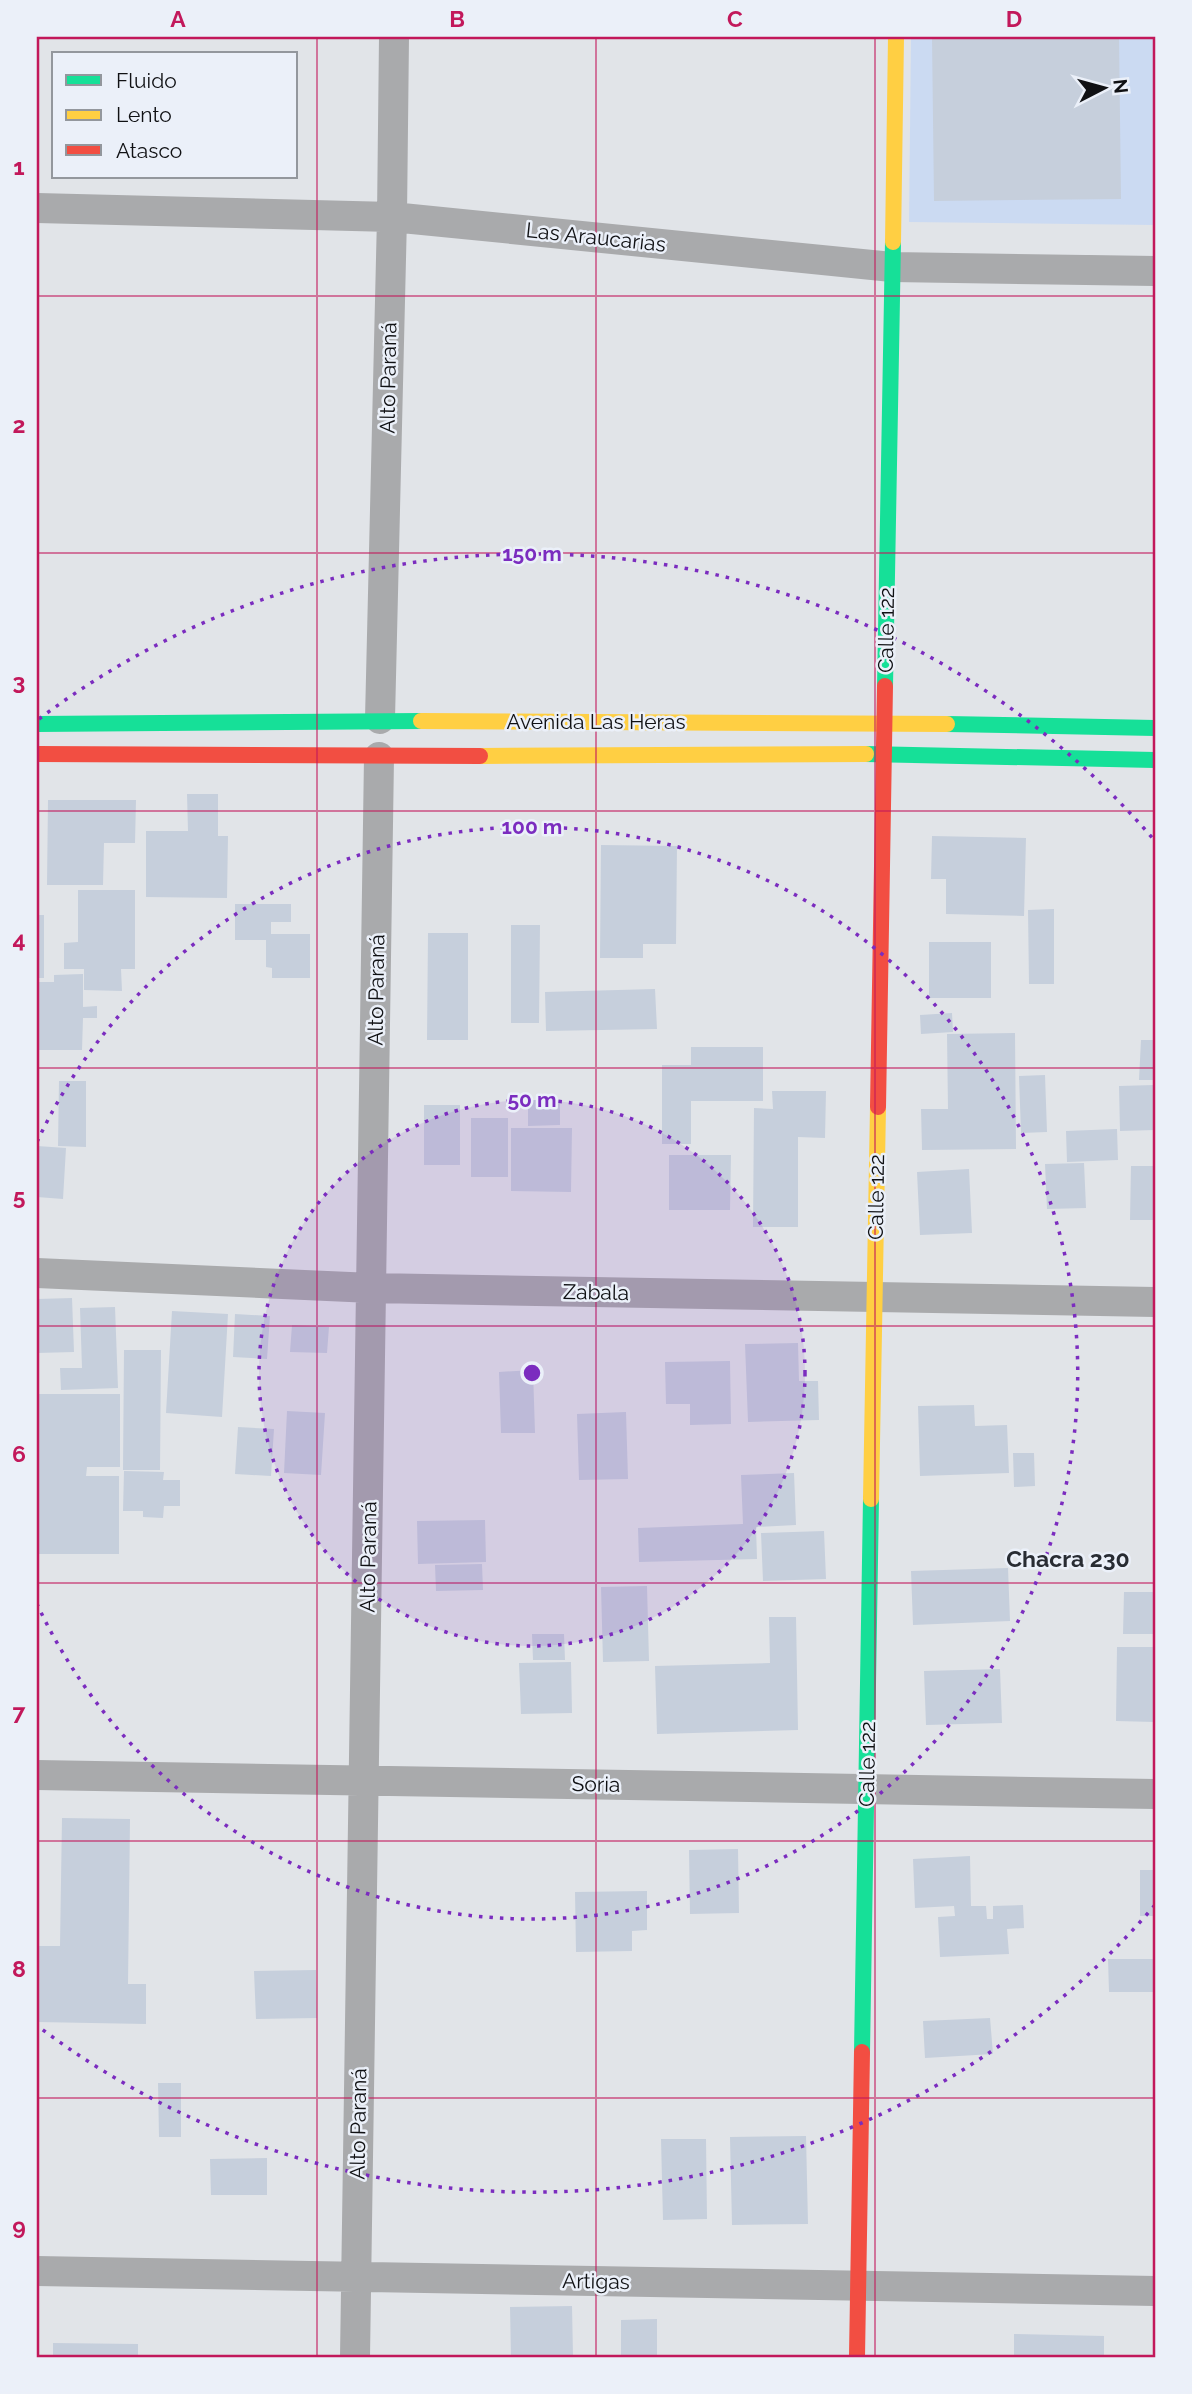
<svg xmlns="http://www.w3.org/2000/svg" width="1192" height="2394" font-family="Raleway,sans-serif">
	<rect width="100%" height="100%" fill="#e1e4e8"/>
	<path fill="#cbdaf2" d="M911,37H1155V225L909,222Z"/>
	<path fill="#c6cfdc" d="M932,37H1119L1121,199L934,201Z
		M187,794H218V836H228L227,898L146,897V831H188Z
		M48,800H136L135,843H104L103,885H47Z
		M932,836L1026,838L1024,916L946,914V879H931Z
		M601,845L677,846L676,944H643V958H600Z
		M78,890H135V969H121L122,991L84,990V969H64V943L78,942Z
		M235,904H291V922H271V934H310V978H272V968L266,967V940H235Z
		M1054,909V984H1029L1028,910Z
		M37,915H44V978H37Z
		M511,925H540L539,1023H511Z
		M428,933H468V1040H427Z
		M929,942H991V998H929Z
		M83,974V1007L97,1006V1018H83L82,1050H37L39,982H54V975Z
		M655,989L657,1029L546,1031L545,992Z
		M952,1013L953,1032L921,1034L920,1015Z
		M1015,1033L1016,1149L922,1150L921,1109H948L947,1034Z
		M1141,1040H1155V1080H1139Z
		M691,1047H763V1101H691V1144H662V1065H691Z
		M1045,1075L1047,1132L1021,1133L1019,1076Z
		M59,1081H86V1147L58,1146Z
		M1154,1085L1155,1130L1120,1131L1119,1086Z
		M772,1091H826L825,1138L798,1137V1227H753L754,1108L773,1109Z
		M528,1100H560V1125L528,1126Z
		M424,1105H460V1165H424Z
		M471,1118H508V1177H471Z
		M511,1128H572L571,1192L511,1191Z
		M1117,1129L1118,1160L1067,1162L1066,1131Z
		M37,1146L66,1148L63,1199L37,1197Z
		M669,1155H731L730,1210H669Z
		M1084,1163L1086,1208L1047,1209L1045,1164Z
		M1131,1166H1155V1220H1130Z
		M969,1169L972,1233L920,1235L917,1172Z
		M72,1298L74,1352L37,1353V1299Z
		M115,1307L118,1388L61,1390L60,1368H82L80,1308Z
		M172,1311L228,1314L222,1417L166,1413Z
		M235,1314L270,1316L267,1359L233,1357Z
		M292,1325L329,1327L327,1353L290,1352Z
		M798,1343L799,1381H818L819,1420L748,1422L745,1344Z
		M124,1350H161L160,1470H123Z
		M730,1361L731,1424L690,1425V1404H666L665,1362Z
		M533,1370L535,1433H501L499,1372Z
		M37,1394H120V1467H87L86,1476H119V1554H37Z
		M974,1405L975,1426L1007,1425L1009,1473L920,1476L918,1406Z
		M287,1411L325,1413L321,1475L284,1473Z
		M626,1412L628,1479L579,1480L577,1414Z
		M238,1427L274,1429L271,1476L235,1474Z
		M1013,1453H1034L1035,1486L1014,1487Z
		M124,1471L164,1472L163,1480H180V1506H164L163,1518L143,1517V1511H123Z
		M794,1473L796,1525L756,1527L757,1559L639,1562L638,1528L743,1524L741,1475Z
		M485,1520L486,1562L418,1564L417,1521Z
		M824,1531L826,1579L763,1581L761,1533Z
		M482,1564L483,1590L436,1591L435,1565Z
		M1008,1568L1010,1621L913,1625L911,1571Z
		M647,1586L649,1661L603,1662L601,1587Z
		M1124,1592H1155V1634H1123Z
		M769,1617H796L798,1730L657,1734L655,1666L770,1663Z
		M532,1634H564L565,1660H533Z
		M1117,1647H1155V1722L1116,1721Z
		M571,1662L572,1713L521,1714L519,1663Z
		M1000,1669L1002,1723L926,1725L924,1671Z
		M62,1818L130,1819L128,1984H146V2024L37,2022V1946H60Z
		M738,1849L739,1913L690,1914L689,1850Z
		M970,1856L971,1906H986L987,1919H993V1906L1023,1905L1024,1928L1007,1929L1009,1954L940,1957L938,1917L955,1916L954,1906L915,1908L913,1859Z
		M1140,1870H1155V1916H1140Z
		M647,1891V1930L632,1931V1951L576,1952L575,1892Z
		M1108,1959H1155V1992H1109Z
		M316,1970L317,2018L256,2019L254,1971Z
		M990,2018L993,2054L925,2058L923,2021Z
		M158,2083H181V2137H159Z
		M806,2136L808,2224L732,2225L730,2137Z
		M661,2139H706L707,2219L663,2220Z
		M267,2158V2195H211L210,2159Z
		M572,2306L573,2357H511L510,2307Z
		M657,2319V2357H621V2320Z
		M1014,2334L1104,2336V2357H1014Z
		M53,2343L138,2344V2357H53Z"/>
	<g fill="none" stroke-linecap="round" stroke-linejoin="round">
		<path stroke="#a9aaac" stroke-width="30" d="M37,208L392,217L892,267L1155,271
			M380,719L392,217L394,37
			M37,1273L372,1288L1155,1302
			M37,1775L1155,1794
			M37,2271L1155,2291
			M355,2357L379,757"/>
		<path stroke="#16e098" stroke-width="16" d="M885,686L893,242
			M37,724L421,721
			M947,724L1155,728
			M866,754L1155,760
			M862,2052L871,1499"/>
		<path stroke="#ffcf43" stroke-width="16" d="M893,242L896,37
			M421,721L947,724
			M480,756L866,754
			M871,1499L878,1107"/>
		<path stroke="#f24e42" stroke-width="16" d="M37,754L480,756
			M878,1107L885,686
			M857,2357L862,2052"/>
	</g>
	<path fill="none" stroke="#c2185b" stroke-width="2" stroke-opacity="0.55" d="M317,37V2357M596,37V2357M875,37V2357M37,296H1155M37,553H1155M37,811H1155M37,1068H1155M37,1326H1155M37,1583H1155M37,1841H1155M37,2098H1155"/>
	<circle cx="532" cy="1373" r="273" fill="#7b2cbf" fill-opacity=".12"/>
	<g fill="none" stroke="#7b2cbf" stroke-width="3.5" stroke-dasharray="3.5 7">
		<circle cx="532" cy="1373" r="273"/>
		<path d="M37 1142A546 546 0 1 1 37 1604"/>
		<path d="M1155 1905A819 819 0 0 1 39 2027M39 719A819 819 0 0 1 1155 841"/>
	</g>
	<g text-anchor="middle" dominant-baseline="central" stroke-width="5" stroke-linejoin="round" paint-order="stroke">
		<g font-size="21" fill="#101114" stroke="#ebf0f9">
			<text transform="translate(596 237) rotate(6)">Las Araucarias</text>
			<text transform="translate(388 378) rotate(-89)">Alto Paraná</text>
			<text transform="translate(886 630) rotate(-89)">Calle 122</text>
			<text x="596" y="721">Avenida Las Heras</text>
			<text transform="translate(376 990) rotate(-89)">Alto Paraná</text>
			<text transform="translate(876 1197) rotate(-89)">Calle 122</text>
			<text transform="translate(596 1292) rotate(1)">Zabala</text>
			<text transform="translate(368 1557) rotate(-89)">Alto Paraná</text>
			<text transform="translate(867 1764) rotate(-89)">Calle 122</text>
			<text transform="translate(596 1784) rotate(1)">Soria</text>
			<text transform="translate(358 2124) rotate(-89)">Alto Paraná</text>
			<text transform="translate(596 2281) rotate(1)">Artigas</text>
		</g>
		<g font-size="23" font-weight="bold" fill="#282c33" stroke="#ebf0f9">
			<text x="1068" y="1558">Chacra 230</text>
		</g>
	</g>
	<circle cx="532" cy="1373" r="10" fill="#7b2cbf" stroke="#ebf0f9" stroke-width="3.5"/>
	<g font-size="21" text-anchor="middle" font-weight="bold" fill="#7b2cbf" stroke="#ebf0f9" stroke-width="5" stroke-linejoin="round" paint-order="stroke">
		<text x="532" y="561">150 m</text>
		<text x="532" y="834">100 m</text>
		<text x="532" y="1107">50 m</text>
	</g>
	<rect width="1192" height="2394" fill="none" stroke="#ebf0f9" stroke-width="77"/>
	<rect x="52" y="52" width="245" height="126" fill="#ebf0f9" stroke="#93979d" stroke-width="2"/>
	<rect x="66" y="75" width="35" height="10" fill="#16e098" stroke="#93979d" stroke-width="2"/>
	<text x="116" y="88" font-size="21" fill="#101114">Fluido</text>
	<rect x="66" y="110" width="35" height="10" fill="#ffcf43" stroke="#93979d" stroke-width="2"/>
	<text x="116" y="122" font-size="21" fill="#101114">Lento</text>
	<rect x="66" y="145" width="35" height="10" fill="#f24e42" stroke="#93979d" stroke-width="2"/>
	<text x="116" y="158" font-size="21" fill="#101114">Atasco</text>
	<g transform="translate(1104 88) rotate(84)" stroke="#ebf0f9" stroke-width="5" paint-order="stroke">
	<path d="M0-5L12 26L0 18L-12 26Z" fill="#101114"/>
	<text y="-10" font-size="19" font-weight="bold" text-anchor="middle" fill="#101114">N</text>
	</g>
	<rect x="38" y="38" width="1116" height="2318" fill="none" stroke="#c2185b" stroke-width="2.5"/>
	<g font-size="23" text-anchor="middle" font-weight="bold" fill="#c2185b">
		<text x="178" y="27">A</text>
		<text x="457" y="27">B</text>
		<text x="735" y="27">C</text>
		<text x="1014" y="27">D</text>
		<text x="19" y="175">1</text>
		<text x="19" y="433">2</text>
		<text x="19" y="690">3</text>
		<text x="19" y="948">4</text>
		<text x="19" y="1205">5</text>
		<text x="19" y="1462">6</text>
		<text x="19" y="1720">7</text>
		<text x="19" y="1977">8</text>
		<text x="19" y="2235">9</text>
	</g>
</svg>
